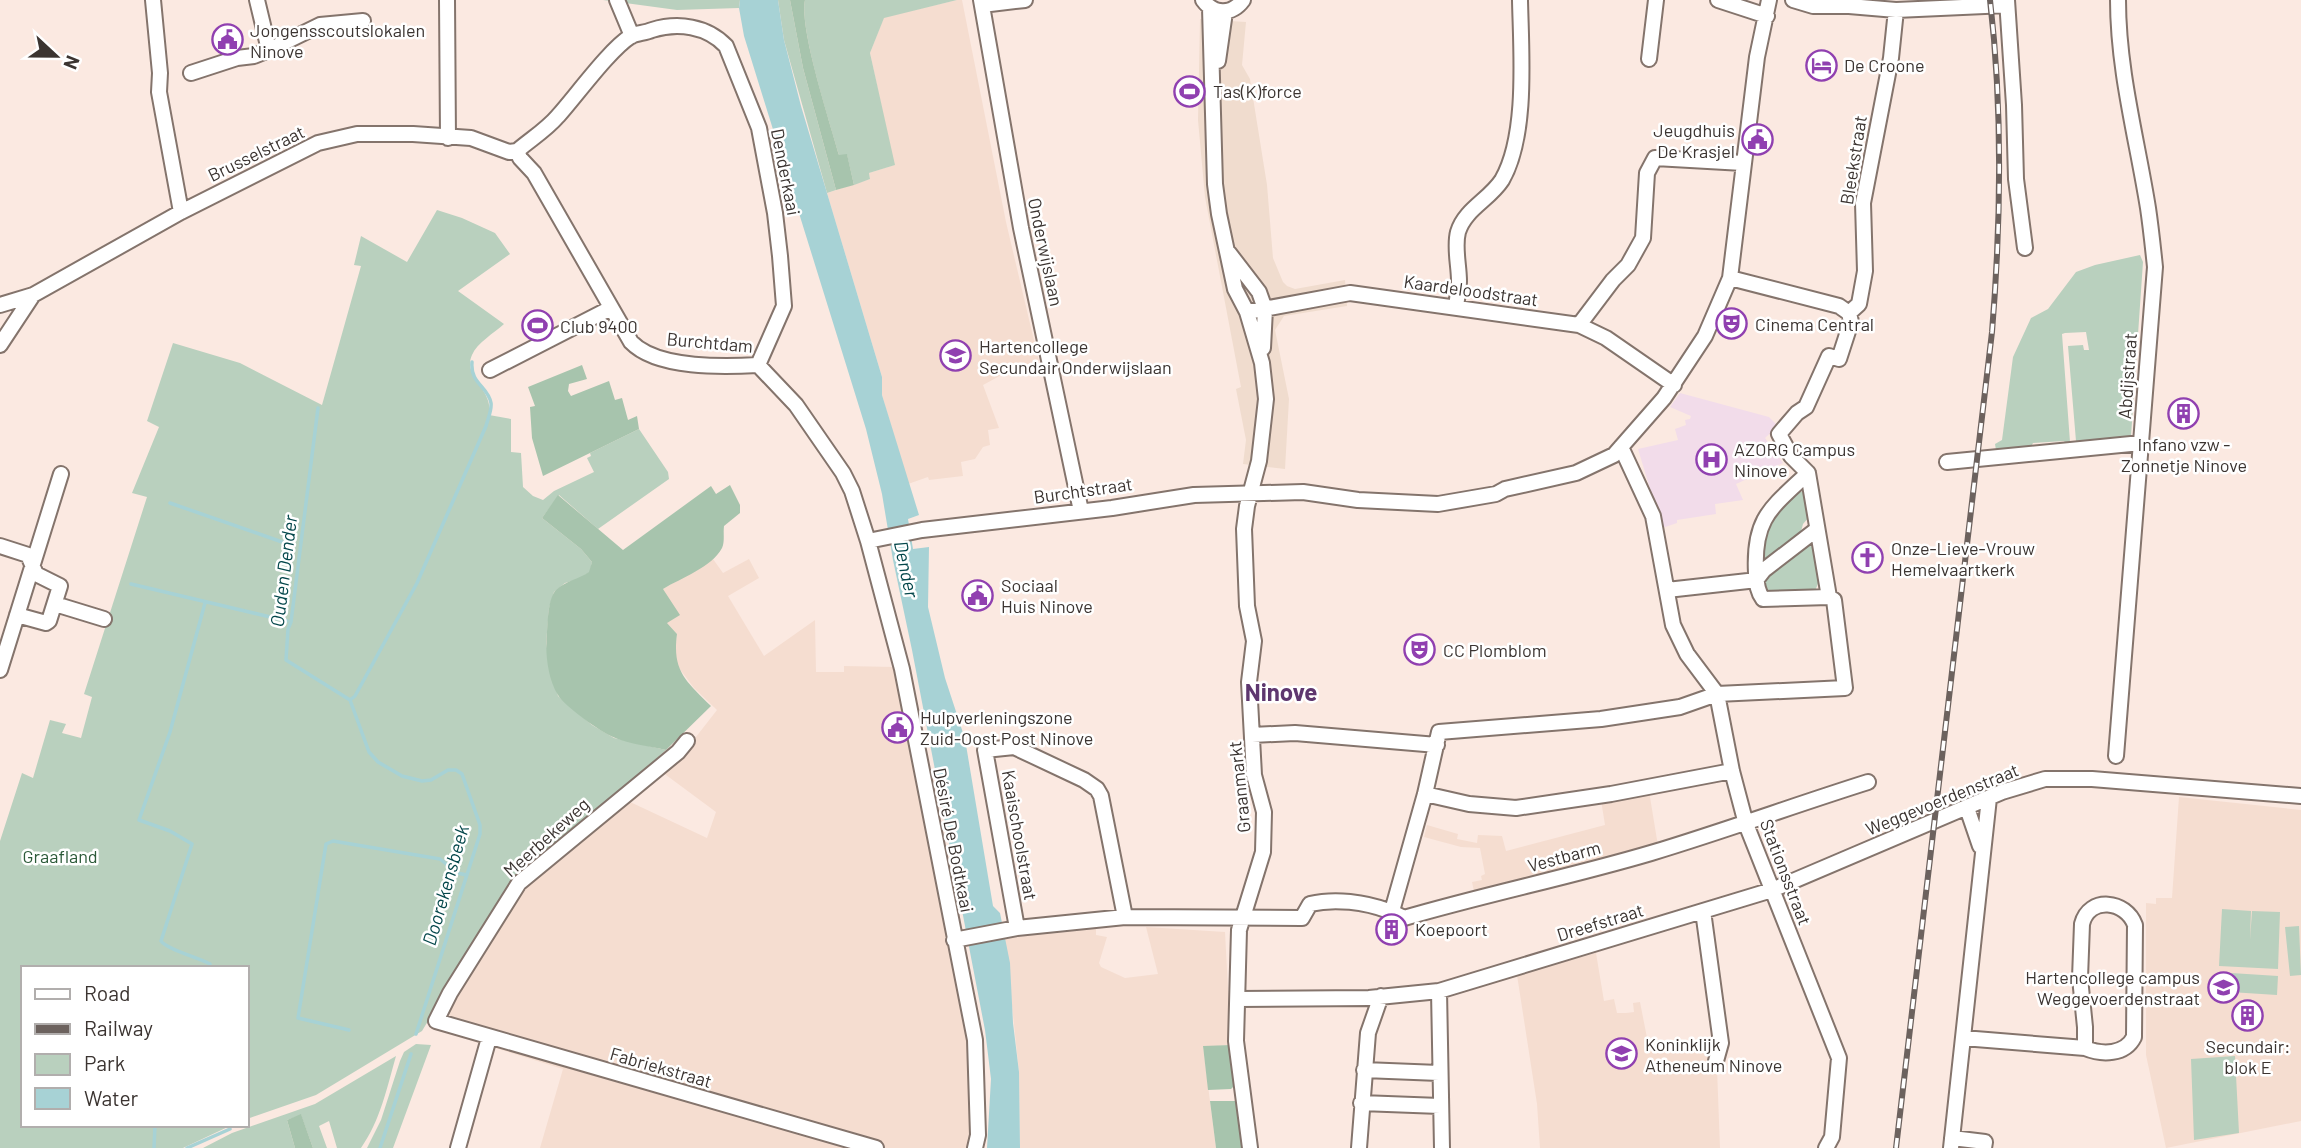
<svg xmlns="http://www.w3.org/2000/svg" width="2301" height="1148" font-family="Barlow,sans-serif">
	<rect width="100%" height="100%" fill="#fbe9e1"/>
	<path fill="#f0dcce" d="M1200,19L1246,22L1242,65L1250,79L1267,185L1273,258L1283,282L1287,286L1295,289L1345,280L1347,306L1284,316L1275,330L1289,399L1285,469L1243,464L1246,440L1236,389L1241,387L1205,197L1198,120Z"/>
	<path fill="#f5ddd0" d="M957,0H962L1006,222L1040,366L1007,372L983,385L999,428L988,430L990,445L983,447L975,459L961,462L963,476L929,480L928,477L908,484L882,395V377L827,193L870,179L869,173L894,165L870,53L884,17Z
		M713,559L723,573L749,559L759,578L728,596L764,656L815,620L816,672H844V666L895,667L971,1037L973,1148H540L563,1069L437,1030L450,1003L526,883L628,801L707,838L716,812L662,772L685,751L717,710L694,688L676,664L675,651L677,634L667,623L663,589Z
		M1649,791L1658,846L1475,896L1472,882L1482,880L1481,876L1485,874L1480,848L1461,847L1424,837L1427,825L1458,834L1457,839L1477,843L1478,835L1502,836L1506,851L1605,825L1601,800Z
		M2179,797L2301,810V1121L2166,1148L2146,1055V903L2156,904V898H2172Z
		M1096,925V935L1107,937L1099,963L1101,967L1125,978L1158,974L1146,927L1225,932L1231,1045L1203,1047L1216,1148H1020L1019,1072L1005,939Z
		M1596,953L1604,1001L1614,999L1617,1013H1626L1634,1012L1633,1003L1640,1002L1649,1048L1716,1042L1720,1148H1540L1537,1104L1517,975Z"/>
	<path fill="#f2dcea" d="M1680,393L1769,417L1778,426L1765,438L1783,463L1736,484L1743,500L1715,504L1716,514L1677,520V523L1662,528L1638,449L1678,440L1675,429L1686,425L1685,420L1690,419L1691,416L1670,407Z"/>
	<path fill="#b9d0be" d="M603,0H740L739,8L677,10Z
		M778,0H790L803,68L836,190L827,193L784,40Z
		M805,0H957L884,18L870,53L895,165L869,173L870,179L854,185L847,155H839C830,123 799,28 805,0Z
		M437,210L462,218L495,233L510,254L458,291L504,324C494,333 477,343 472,355C462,377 494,389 489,415L511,419V452L521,453L523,487L533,496L543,500L554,491L594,472L587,458L591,456L590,453L639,429L668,472L669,479L598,529L559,495L542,518L581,549L592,562L590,572L579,579L565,583L554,592L549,608L546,644L558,696L592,725L614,738L666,750L599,810L518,871L422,1031L316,1095L247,1119V968H23V1125H232L183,1148H0V841L22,773L33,778L50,720L66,724L62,733L81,738L92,697L84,694L147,497L132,493L159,427L147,421L173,343L240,363L322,405L361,266L354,265L361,236L407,262Z
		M2140,255L2143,262L2131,436L2076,441L2068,346L2083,345L2084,350H2089L2086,332L2065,333L2062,334L2070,442L2067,445L2064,441L2033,443L2029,450C2017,451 2006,449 1996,450L1995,444L2002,440L2013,357L2031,318L2048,309L2076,272L2095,265Z
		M1799,491L1806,493L1810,516L1803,524L1800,535L1768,559L1763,558C1760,529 1779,510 1799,491Z
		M1806,545L1814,547L1819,581L1815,591L1769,592L1765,587L1766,577Z
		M2222,909L2251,911L2250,940L2252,911L2280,912L2278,969L2219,966Z
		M2299,926L2301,975L2290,976L2285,927Z
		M2231,973L2278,976L2277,995L2230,992Z
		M416,1044L431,1045L393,1148H367L381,1120L400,1061L404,1052Z
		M396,1056C387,1088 380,1121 361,1148H337L329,1121L319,1126L327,1148H313L301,1115L287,1120L295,1148H203L232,1133L315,1104Z
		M2235,1056L2239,1133L2194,1140L2191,1059Z"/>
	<path fill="#a7c4ad" d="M790,0H805C799,28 830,122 839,155L847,154L854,185L836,190L803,68Z
		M582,365L587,379L569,384L568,391L571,396L609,381L615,400L622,398L628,420L637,416L639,429L543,476L532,438L530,407L535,406L528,387Z
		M730,485L740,505V513L724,526C723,534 725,541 722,548C712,567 681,578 663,589L680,615L667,623L677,634C672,671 686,681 711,706L666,750C649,746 629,744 613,737C601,732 564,706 558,695C547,677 545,651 547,632C548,619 548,599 556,590C565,581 579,579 589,572L592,562L581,549L542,518L558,495L623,550L711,486L716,494Z
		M1231,1045L1234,1086L1231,1089L1208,1090L1203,1046Z
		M1210,1101H1237L1244,1148H1216Z
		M301,1114L313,1148H295L287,1120Z"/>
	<path fill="#a7d2d5" d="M740,0H778L784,40L801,106L882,377V395L919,515L908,519L913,549L929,547L928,607L945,678L965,739L993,906L1000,913L1010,963L1013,1023L1019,1072L1020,1148H987L991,1079L985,1030L912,650L893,560L882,494L866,429L744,36L739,8Z"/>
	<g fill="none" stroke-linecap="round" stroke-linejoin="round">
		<path stroke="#a7d2d5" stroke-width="3.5" d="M318,408L291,622L288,629L286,660L350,700L369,752L378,762L402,776L422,781L431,780L448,770H456L462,774L480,825V834L416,1034
			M170,503L285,543
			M131,584L287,621
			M205,603L170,732L139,820L170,831L192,844L161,941C168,950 197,957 210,964V968
			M350,700L355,696L417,583L486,426C488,418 492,410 491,403C488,386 470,384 472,362
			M349,1030L298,1018L326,844L333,841L440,859L457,873L467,875
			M154,1148L155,1125
			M187,1148L230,1129
			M380,1148L411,1054"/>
		<defs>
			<path id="street" d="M153,0L160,73L159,92L181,212
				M257,0L269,50L320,25L363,21
				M447,0L448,138
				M617,0L632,36
				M981,0L1021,228L1081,511
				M1203,0C1214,15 1232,15 1243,0
				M1718,0L1767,16
				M1793,0L1813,6H1849L1896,10L2007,5
				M2007,0L2014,105L2016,179L2025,248
				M982,5L1025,0
				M1210,8L1215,184L1219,214L1235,289L1247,312L1262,363L1266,399L1259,461L1247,506L1244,529L1247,606L1254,641L1249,682L1254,775L1264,812L1263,852L1239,930L1236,1041L1250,1148
				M1649,59L1656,0
				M1218,61L1225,12
				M191,73L237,58L254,56L269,50
				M517,151L520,158L534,173L631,342C657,369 723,367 758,365L796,405L843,473L852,491L868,541L902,669L975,1040L978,1135L975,1148
				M517,151C531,139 546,130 558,116C576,96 610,49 631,36C637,33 645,33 652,30C678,22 707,26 726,46L759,128L775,213L780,256L784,306L758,365
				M1229,253L1259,292L1265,309L1263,348
				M0,305L33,295L181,212L318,143L357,134H413L471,138L509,152L517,151
				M1456,307C1457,298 1459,289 1459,281C1459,265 1454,247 1458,232C1465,209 1489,200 1502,180C1528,135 1521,51 1520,0
				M1247,312L1350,293L1579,325L1606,338L1674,385
				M1849,313L1859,304L1865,271L1863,203L1891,58L1896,10
				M1579,325L1613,280L1628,265L1643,238L1647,173L1655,158L1743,163
				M0,345L33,295
				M490,370L611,308
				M1621,447L1653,516L1673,625L1687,654L1717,694L1732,771L1746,824L1839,1058L1832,1137L1826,1148
				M1947,462L2141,443
				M1808,473C1771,508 1753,518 1756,573C1757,583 1757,591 1763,599L1829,597
				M868,541L922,530L1112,508L1194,495L1303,492L1358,500L1438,504L1496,494L1505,489L1576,473L1614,455L1664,398L1705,336L1730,278L1757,57L1769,0
				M0,546L28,555L36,574L60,586L49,621L46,623L17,615
				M1757,579L1764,570L1816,530
				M1667,590L1757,580
				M55,604L104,619
				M0,670L61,474
				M1252,735L1295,733L1437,745
				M687,741L678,752L519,883L450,993L436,1021L876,1148
				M2116,756L2155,267C2153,248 2151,228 2148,208C2137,139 2118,71 2118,0
				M1425,794L1469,804L1516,808L1611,794L1732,771
				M1967,808L1980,846
				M1392,911L1425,794L1439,732L1601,719L1680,707L1717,694L1845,688L1834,600L1829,597L1808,473L1791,456L1779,434L1797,413L1806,407L1829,356L1839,359L1851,322L1849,313L1839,306L1730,278
				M1703,911L1721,1043L1716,1061
				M1017,928L985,750L1014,747L1084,780L1097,789L1101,796L1125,917
				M954,940L1017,928L1125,917L1302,918L1310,904C1335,898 1365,902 1389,911C1395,913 1399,916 1404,918C1486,894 1570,877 1651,853C1724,831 1795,805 1868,782
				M1439,991L1442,1148
				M1238,999L1369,998L1439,991L1772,890L2002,792L2045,779H2092L2301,796
				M1963,1038L2085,1048C2102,1055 2125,1055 2134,1037L2135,925C2126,900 2089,896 2082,924L2080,978L2085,1027V1048
				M1364,1070L1439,1073
				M1361,1103L1440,1106
				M1952,1138L1985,1142L1984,1148
				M458,1148L489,1038
				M1359,1148L1368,1033L1381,996
				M1951,1148L1989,798"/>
		</defs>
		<use href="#street" stroke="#84746c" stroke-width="18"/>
		<use href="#street" stroke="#fff" stroke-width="14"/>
		<defs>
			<path id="rail" d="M1896,1148L1992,332C2001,222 2003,111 1990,0"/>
		</defs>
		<use href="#rail" stroke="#6c625e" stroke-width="6"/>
		<use href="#rail" stroke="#fff" stroke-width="3.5" stroke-dasharray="10" stroke-linecap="butt"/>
	</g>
	<defs>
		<symbol id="civic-ring" viewBox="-11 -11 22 22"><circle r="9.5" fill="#fff" stroke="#9040b0" stroke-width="1.5"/><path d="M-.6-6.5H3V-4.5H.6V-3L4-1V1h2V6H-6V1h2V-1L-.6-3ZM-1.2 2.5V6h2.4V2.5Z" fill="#9040b0"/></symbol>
		<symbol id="hotel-ring" viewBox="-11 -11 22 22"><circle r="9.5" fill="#fff" stroke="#9040b0" stroke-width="1.5"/><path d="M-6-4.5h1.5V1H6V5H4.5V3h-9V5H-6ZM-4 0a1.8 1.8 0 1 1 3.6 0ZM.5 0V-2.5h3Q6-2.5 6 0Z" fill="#9040b0"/></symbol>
		<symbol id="stadium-ring" viewBox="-11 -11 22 22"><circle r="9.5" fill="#fff" stroke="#9040b0" stroke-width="1.5"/><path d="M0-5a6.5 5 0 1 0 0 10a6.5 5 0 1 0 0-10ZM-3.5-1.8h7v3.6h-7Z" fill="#9040b0"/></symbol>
		<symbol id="theatre-ring" viewBox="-11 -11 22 22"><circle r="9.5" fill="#fff" stroke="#9040b0" stroke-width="1.5"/><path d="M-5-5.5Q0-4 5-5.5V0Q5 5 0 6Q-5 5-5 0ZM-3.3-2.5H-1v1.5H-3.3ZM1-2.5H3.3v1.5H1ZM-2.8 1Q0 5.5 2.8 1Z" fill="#9040b0"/></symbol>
		<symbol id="school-ring" viewBox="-11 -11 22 22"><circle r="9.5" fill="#fff" stroke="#9040b0" stroke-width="1.5"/><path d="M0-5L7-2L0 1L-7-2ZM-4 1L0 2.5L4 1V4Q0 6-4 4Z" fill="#9040b0"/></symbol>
		<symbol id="building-ring" viewBox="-11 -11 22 22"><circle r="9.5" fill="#fff" stroke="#9040b0" stroke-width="1.5"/><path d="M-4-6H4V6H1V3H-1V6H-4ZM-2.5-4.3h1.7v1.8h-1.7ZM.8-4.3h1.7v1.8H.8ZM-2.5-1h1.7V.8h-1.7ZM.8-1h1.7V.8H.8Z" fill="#9040b0"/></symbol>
		<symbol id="hospital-ring" viewBox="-11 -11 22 22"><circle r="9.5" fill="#fff" stroke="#9040b0" stroke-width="1.5"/><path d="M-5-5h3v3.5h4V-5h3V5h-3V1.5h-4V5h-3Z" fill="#9040b0"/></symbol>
		<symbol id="church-ring" viewBox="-11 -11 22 22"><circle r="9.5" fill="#fff" stroke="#9040b0" stroke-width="1.5"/><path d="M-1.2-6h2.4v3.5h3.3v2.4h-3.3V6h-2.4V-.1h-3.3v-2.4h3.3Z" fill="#9040b0"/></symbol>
	</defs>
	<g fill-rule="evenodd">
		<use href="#civic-ring" x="210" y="22" width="35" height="35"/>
		<use href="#hotel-ring" x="1804" y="48" width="35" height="35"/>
		<use href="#stadium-ring" x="1172" y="74" width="35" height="35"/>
		<use href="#civic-ring" x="1740" y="122" width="35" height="35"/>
		<use href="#theatre-ring" x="1714" y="306" width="35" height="35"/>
		<use href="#stadium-ring" x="520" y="308" width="35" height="35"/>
		<use href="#school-ring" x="938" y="338" width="35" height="35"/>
		<use href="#building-ring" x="2166" y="396" width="35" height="35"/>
		<use href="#hospital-ring" x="1694" y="442" width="35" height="35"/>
		<use href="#church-ring" x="1850" y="540" width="35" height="35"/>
		<use href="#civic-ring" x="960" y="578" width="35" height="35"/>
		<use href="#theatre-ring" x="1402" y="632" width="35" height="35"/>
		<use href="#civic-ring" x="880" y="710" width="35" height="35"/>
		<use href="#building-ring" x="1374" y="912" width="35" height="35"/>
		<use href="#school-ring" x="2206" y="970" width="35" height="35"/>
		<use href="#building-ring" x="2230" y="998" width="35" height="35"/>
		<use href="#school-ring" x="1604" y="1036" width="35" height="35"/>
	</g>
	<g text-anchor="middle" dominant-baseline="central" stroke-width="5" stroke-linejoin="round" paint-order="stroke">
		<g font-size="18" fill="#3b3431" stroke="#fff" text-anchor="start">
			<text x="250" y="30">Jongensscoutslokalen<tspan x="250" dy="21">Ninove</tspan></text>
			<text x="1844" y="65">De Croone</text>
			<text x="1213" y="91">Tas(K)force</text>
			<text x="1735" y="130" text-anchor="end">Jeugdhuis<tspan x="1735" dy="21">De Krasjel</tspan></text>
			<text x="1755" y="324">Cinema Central</text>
			<text x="560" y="326">Club 9400</text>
			<text x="979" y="346">Hartencollege<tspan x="979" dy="21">Secundair Onderwijslaan</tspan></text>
			<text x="2184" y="444" text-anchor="middle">Infano vzw -<tspan x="2184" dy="21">Zonnetje Ninove</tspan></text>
			<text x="1734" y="449">AZORG Campus<tspan x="1734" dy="21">Ninove</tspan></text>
			<text x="1891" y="548">Onze-Lieve-Vrouw<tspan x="1891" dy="21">Hemelvaartkerk</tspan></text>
			<text x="1001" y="585">Sociaal<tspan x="1001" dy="21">Huis Ninove</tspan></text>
			<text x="1443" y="650">CC Plomblom</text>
			<text x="920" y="717">Hulpverleningszone<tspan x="920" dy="21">Zuid-Oost Post Ninove</tspan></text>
			<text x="1415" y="929">Koepoort</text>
			<text x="2200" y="977" text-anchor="end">Hartencollege campus<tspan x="2200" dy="21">Weggevoerdenstraat</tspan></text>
			<text x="1645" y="1044">Koninklijk<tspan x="1645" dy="21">Atheneum Ninove</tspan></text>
			<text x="2248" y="1046" text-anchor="middle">Secundair:<tspan x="2248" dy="21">blok E</tspan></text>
		</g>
		<g font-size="18" fill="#3b3431" stroke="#fff">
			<text transform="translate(256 153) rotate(-26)">Brusselstraat</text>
			<text transform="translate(1853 160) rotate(-81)">Bleekstraat</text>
			<text transform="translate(786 172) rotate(79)">Denderkaai</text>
			<text transform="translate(1046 252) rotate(78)">Onderwijslaan</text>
			<text transform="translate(1471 290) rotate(8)">Kaardeloodstraat</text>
			<text transform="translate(710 342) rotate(5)">Burchtdam</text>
			<text transform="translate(2127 376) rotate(-86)">Abdijstraat</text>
			<text transform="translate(1083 490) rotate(-8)">Burchtstraat</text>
			<text transform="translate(1239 787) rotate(-96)">Graanmarkt</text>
			<text transform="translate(1942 799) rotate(-22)">Weggevoerdenstraat</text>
			<text transform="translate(1020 835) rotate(80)">Kaaischoolstraat</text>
			<text transform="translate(546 837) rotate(-42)">Meerbekeweg</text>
			<text transform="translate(954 840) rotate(79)">Désiré De Bodtkaai</text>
			<text transform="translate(1564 856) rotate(-15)">Vestbarm</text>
			<text transform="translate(1786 872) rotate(69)">Stationsstraat</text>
			<text transform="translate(1600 922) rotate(-17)">Dreefstraat</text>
			<text transform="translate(661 1067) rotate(16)">Fabriekstraat</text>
		</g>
		<g font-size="18" fill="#2c5a39" stroke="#fff">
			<text x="60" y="856">Graafland</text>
		</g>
		<g font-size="19" font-style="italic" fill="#04474b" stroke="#fff">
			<text transform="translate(907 569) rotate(78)">Dender</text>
			<text transform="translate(283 571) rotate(-83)">Ouden Dender</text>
			<text transform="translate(445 885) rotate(-74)">Doorekensbeek</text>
		</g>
		<g font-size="24" font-weight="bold" fill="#5e376f" stroke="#fff">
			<text x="1281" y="691">Ninove</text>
		</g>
	</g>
	<rect x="21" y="966" width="228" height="161" fill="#ffffff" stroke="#b1aead" stroke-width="2"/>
	<rect x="35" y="989" width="35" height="10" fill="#ffffff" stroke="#b1aead" stroke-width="2"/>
	<text x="84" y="1001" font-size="21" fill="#3b3431">Road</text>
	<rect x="35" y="1024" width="35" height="10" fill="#6c625e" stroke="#b1aead" stroke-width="2"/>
	<text x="84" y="1036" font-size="21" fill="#3b3431">Railway</text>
	<rect x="35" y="1054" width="35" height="21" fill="#b9d0be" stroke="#b1aead" stroke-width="2"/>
	<text x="84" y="1071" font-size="21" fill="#3b3431">Park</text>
	<rect x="35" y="1088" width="35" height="21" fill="#a7d2d5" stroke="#b1aead" stroke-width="2"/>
	<text x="84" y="1106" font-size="21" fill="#3b3431">Water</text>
	<g transform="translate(56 56) rotate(112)" stroke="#ffffff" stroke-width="5" paint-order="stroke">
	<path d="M0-5L12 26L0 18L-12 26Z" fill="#3b3431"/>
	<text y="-10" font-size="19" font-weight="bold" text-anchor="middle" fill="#3b3431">N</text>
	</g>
</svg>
